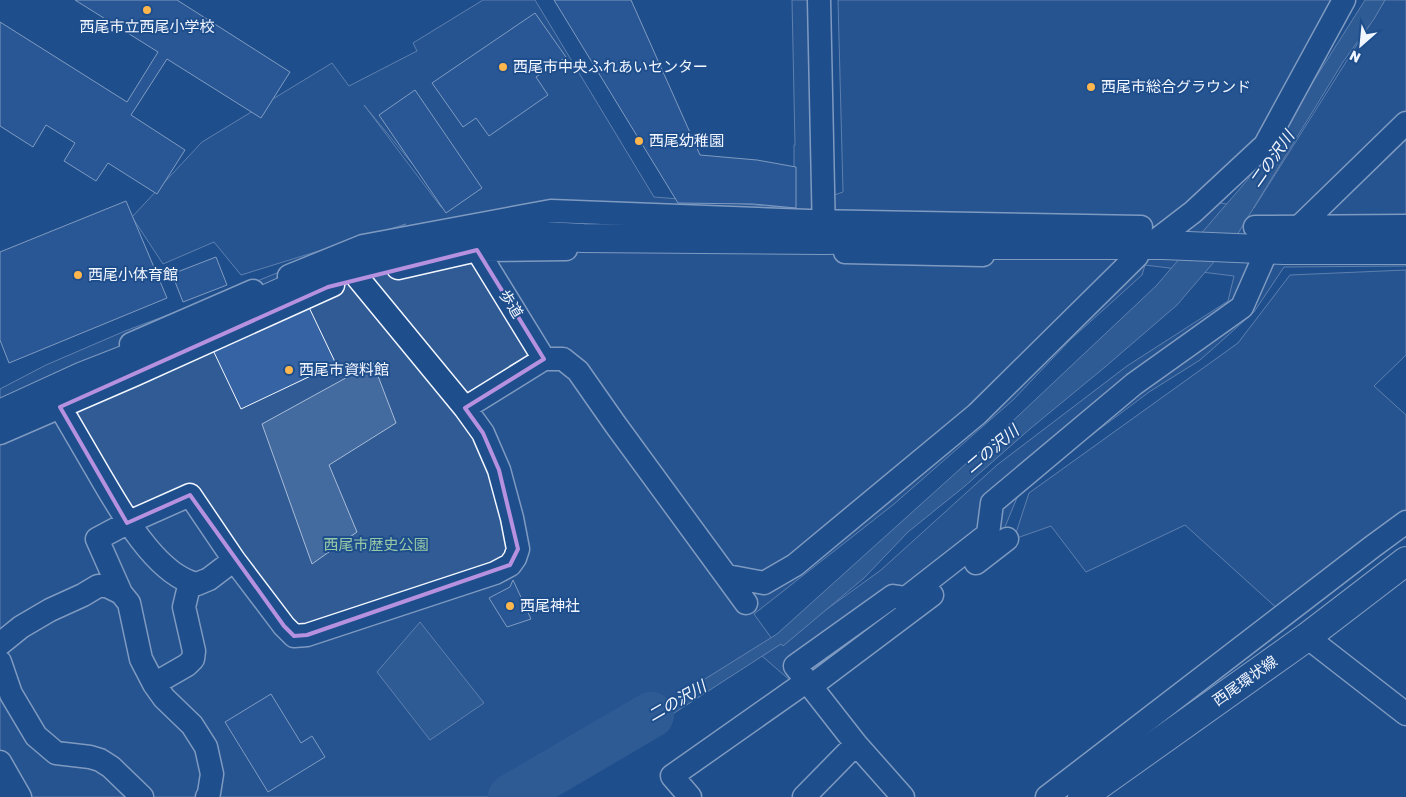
<svg xmlns="http://www.w3.org/2000/svg" width="1406" height="797" font-family="Rubik,'Noto Sans JP',sans-serif">
	<rect width="100%" height="100%" fill="#1f4e8c"/>
	<path fill="#305b95" stroke="#a8bbd7" fill-rule="evenodd" d="M483,0H535L654,197L794,208V145H795L792,0H814L817,201L843,192L838,0H1340L1235,186L1213,202L1254,208L1385,0H1406V266L1284,267L1254,312L1200,360L1149,392L1021,488L1000,539L903,603L792,682L762,656L881,570L997,465L1127,366L1228,301L1234,276L1145,265L1142,275L1071,339L1013,400L894,504L754,614L775,643L536,797H17L0,763V389L46,365L125,331L250,284L284,270L385,234L406,224L241,275L214,242L163,264L132,217L202,142L332,63L349,86L417,51L413,43ZM364,105L446,205L441,207Z
		M1406,270V355L1374,386L1406,415V534L1291,621L1185,525L1086,572L1051,526L1014,539L1029,493L1238,343L1290,275Z"/>
	<path fill="#446ba0" stroke="#a8bbd7" d="M1365,0H1385L1374,19L1343,62L1237,235L1177,305L1105,367L1031,428L965,486L908,532L864,578L783,646L781,644L544,797H516L777,634L1000,433L1156,286L1261,164Z
		M373,363L396,423L329,465L357,532L312,564L262,424Z
		M420,622L484,703L430,740L377,672Z"/>
	<g fill="none" stroke-linecap="round" stroke-linejoin="round">
		<path stroke="#446ba0" stroke-width="46" d="M511,797L651,715"/>
	</g>
	<path fill="#3563a3" stroke="#f2f6ff" d="M75,0H177L290,72L261,118L167,59L131,115L185,150L157,194L108,163L96,181L64,161L75,143L46,125L33,147L0,126V22L127,102L158,52Z
		M554,0H631L700,155L757,160L796,167V208L753,204L678,203Z
		M535,13L566,57L536,77L548,95L489,136L476,118L463,127L432,83Z
		M415,90L482,188L446,213L379,115Z
		M126,201L167,298L9,363L0,340V252Z
		M216,257L227,285L183,302L172,274Z
		M306,301L336,364L241,409L211,346Z
		M513,580L531,619L507,627L489,598L510,587Z
		M271,694L301,743L312,736L325,757L268,792L225,722Z"/>
	<g fill="none" stroke-linecap="round" stroke-linejoin="round">
		<defs>
			<path id="street" d="M819,0L824,236
				M1300,226L1406,123
				M1255,227L1406,226
				M1150,245L1193,212L1265,145L1344,0
				M477,250L544,359
				M845,252L983,255
				M398,268L477,250L566,249
				M289,276L363,246L551,211L809,221L1141,227
				M131,344L253,291
				M60,407C73,429 86,452 99,474C119,508 152,568 190,582
				M465,408L544,359H563L578,371L615,424L746,603
				M0,433L134,375L333,285
				M976,563L1007,539
				M727,576L764,583L795,565L977,414L1137,256
				M121,593L97,539L127,523L190,495L234,560L284,626L294,636L307,635L495,573L510,565L515,558L518,549L512,518L499,470L483,433L465,408L358,278
				M1307,637L1406,714
				M0,644L21,627L50,610L83,595L98,586H107L121,593L129,603L141,659L154,684L164,698L192,725L206,747L212,774L209,793L207,797
				M0,662L11,694L36,736L56,753L90,757L100,760L111,767L142,797
				M154,684L187,665L193,659L194,651L184,607L190,582L197,584L209,579L234,560
				M811,686L932,595
				M0,762L20,797
				M690,797L672,776L807,681
				M804,797L856,744
				M903,797L856,744L795,666L893,596L906,598L988,534L992,503L1134,384L1242,307L1264,257
				M1047,797L1372,547L1406,522"/>
			<path id="secondary" d="M0,414L83,376L170,342L295,286L355,266L480,233L583,238L824,240L937,238L986,245H1163L1284,250H1406
				M0,796V797
				M1082,797L1307,637L1406,561"/>
		</defs>
		<use href="#street" stroke="#f2f6ff" stroke-width="25"/>
		<use href="#secondary" stroke="#f2f6ff" stroke-width="30"/>
		<use href="#street" stroke="#1f4e8c" stroke-width="22"/>
		<use href="#secondary" stroke="#1f4e8c" stroke-width="28"/>
	</g>
	<path d="M0 0H1406V797H0ZM477,250L544,359L465,408L483,433L499,470L518,549L510,565L307,635L294,636L284,626L190,495L127,523L60,407L328,287Z" fill="#1f4e8c" fill-opacity=".55" fill-rule="evenodd"/>
	<path fill="none" stroke="#b691df" stroke-width="4" stroke-linejoin="round" d="M477,250L544,359L465,408L483,433L499,470L518,549L510,565L307,635L294,636L284,626L190,495L127,523L60,407L328,287Z"/>
	<g fill="#ffb74d" stroke="#1f4e8c" stroke-width="2">
		<circle cx="147" cy="10" r="5"/>
		<circle cx="503" cy="67" r="5"/>
		<circle cx="1091" cy="87" r="5"/>
		<circle cx="639" cy="141" r="5"/>
		<circle cx="78" cy="275" r="5"/>
		<circle cx="289" cy="370" r="5"/>
		<circle cx="510" cy="606" r="5"/>
	</g>
	<g text-anchor="middle" dominant-baseline="central" stroke-width="4" stroke-linejoin="round" paint-order="stroke">
		<g font-size="15" fill="#f2f6ff" stroke="#1f4e8c" text-anchor="start">
			<text x="147" y="27" text-anchor="middle">西尾市立西尾小学校</text>
			<text x="513" y="67">西尾市中央ふれあいセンター</text>
			<text x="1101" y="87">西尾市総合グラウンド</text>
			<text x="649" y="141">西尾幼稚園</text>
			<text x="88" y="275">西尾小体育館</text>
			<text x="299" y="370">西尾市資料館</text>
			<text x="520" y="606">西尾神社</text>
		</g>
		<g font-size="15" fill="#f2f6ff" stroke="#1f4e8c">
			<text transform="translate(511 304) rotate(58)">歩道</text>
			<text transform="translate(1245 681) rotate(-35)">西尾環状線</text>
		</g>
		<g font-size="15" fill="#97c8a6" stroke="#1f4e8c">
			<text x="376" y="545">西尾市歴史公園</text>
		</g>
		<g font-size="16" font-style="italic" fill="#f2f6ff" stroke="#1f4e8c">
			<text transform="translate(1272 159) rotate(-55)">二の沢川</text>
			<text transform="translate(992 449) rotate(-40)">二の沢川</text>
			<text transform="translate(677 701) rotate(-30)">二の沢川</text>
		</g>
	</g>
	<g transform="translate(1361 45) rotate(207)" stroke="#1f4e8c" stroke-width="4" paint-order="stroke">
	<path d="M0-4L9 19L0 12L-9 19Z" fill="#f2f6ff"/>
	<text y="-8" font-size="14" font-weight="bold" text-anchor="middle" fill="#f2f6ff">N</text>
	</g>
</svg>
